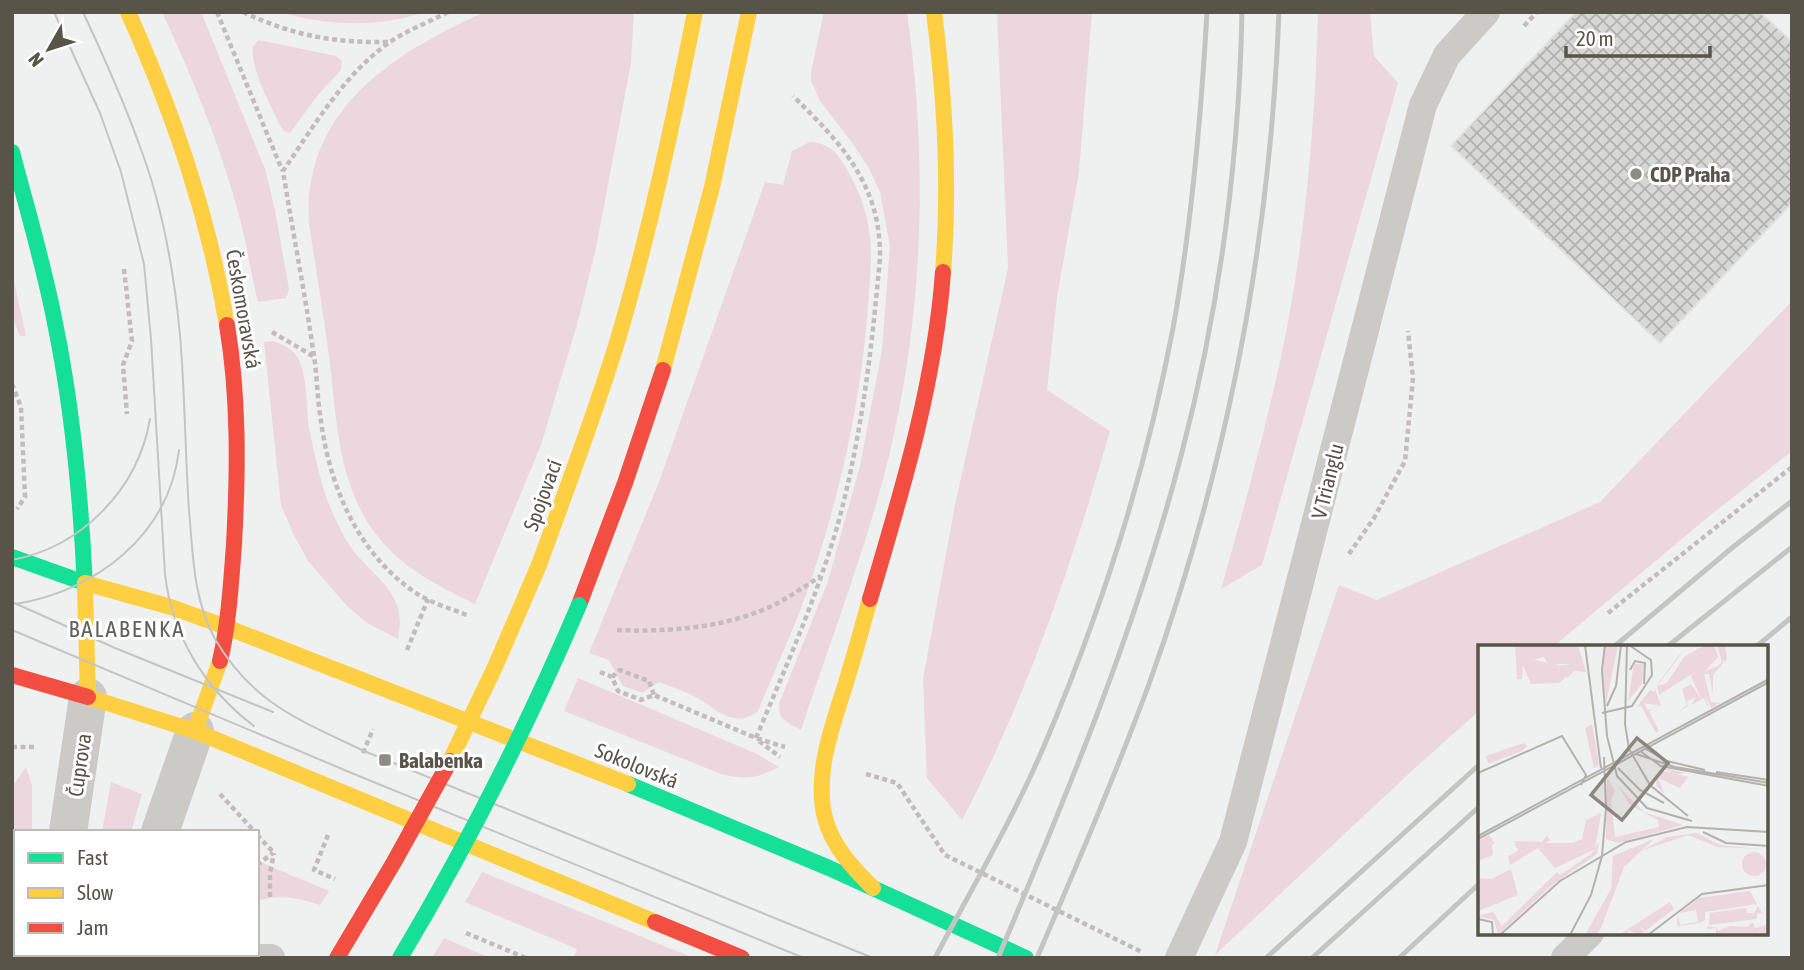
<svg xmlns="http://www.w3.org/2000/svg" width="1804" height="970" font-family="'Asap Condensed',sans-serif">
	<defs>
		<pattern id="building-cross-hatch" width="8" height="8" patternUnits="userSpaceOnUse" patternTransform="scale(1.75)"><rect width="8" height="8" fill="#d7d8d6"/><path d="M0 0l8 8M0 8l8-8" fill="none" stroke="#b1b2b0"/></pattern>
	</defs>
	<rect width="100%" height="100%" fill="#eff0f0"/>
	<path fill="#ecd7df" d="M162,12H201L265,169L275,210L289,289L286,298L258,302C250,271 246,238 237,208C218,140 192,76 162,12Z
		M279,12H425C376,28 328,26 279,12Z
		M485,12H634L631,63L596,248L578,321L541,445L475,604C440,587 404,569 379,538C337,487 337,418 329,356C323,312 316,268 309,224C302,110 393,53 485,12Z
		M824,12H907C928,161 924,310 889,456C866,549 831,639 801,730C789,723 777,720 779,704L828,581L860,466L882,350L890,246L880,192L869,168L853,144L820,101L811,81V72Z
		M997,12H1092L1079,172L1057,297L1047,390L1110,431C1070,569 1029,692 962,820L927,778L923,679L955,505L1008,268Z
		M1318,12H1370L1374,56L1398,83L1262,565L1221,589C1243,512 1264,435 1281,357C1305,244 1315,127 1318,12Z
		M259,40L336,56L342,61L341,70L317,96L290,133L284,131L279,124C270,103 250,69 253,46Z
		M810,142C833,143 841,158 851,177C878,227 871,263 867,317C860,405 840,493 812,577C797,623 776,667 758,711C735,729 719,711 699,699C687,692 672,687 659,682L642,693L623,686L609,660L589,653L659,482L765,182L783,185L792,151Z
		M12,272L26,336H20L12,317Z
		M1792,301V451L1708,517L1554,646H1480V710L1415,768L1215,955L1339,585L1377,600L1600,502Z
		M273,341C281,344 291,348 296,355C308,371 306,408 309,428C313,449 318,470 324,491C331,511 340,532 352,549C376,580 408,593 398,639L367,623L346,605L308,561L294,535L281,505L264,342Z
		M578,678L755,753L779,767C755,779 746,780 721,774L564,711Z
		M26,767L32,785V832H16V880L12,888V787Z
		M111,782L142,794L131,832H102Z
		M257,860L260,862L329,891L320,905C297,898 280,894 257,901Z
		M482,872L694,958H574L577,949L465,902Z
		M444,938L490,958H432Z"/>
	<path fill="url(#building-cross-hatch)" stroke="#e2e2e1" stroke-width="2" d="M1576,12H1760L1792,42V203L1660,343L1451,146Z"/>
	<g fill="none" stroke-linecap="round" stroke-linejoin="round">
		<path stroke="#c4bcbc" stroke-width="4.5" stroke-dasharray="5 3.5" stroke-linecap="butt" d="M217,12L282,170
			M243,12C294,36 334,43 390,42
			M448,12C429,22 408,30 390,42C344,74 314,126 283,171C293,233 305,294 314,356C317,375 317,395 320,414C328,482 356,553 416,593C431,603 452,609 469,616
			M1524,26L1537,12
			M124,269L132,341L123,365L127,414
			M272,332L313,356
			M12,384L21,407L25,497L17,509
			M1349,554L1374,518L1405,461L1413,378L1408,331
			M1608,613L1792,467
			M617,630C669,632 726,628 774,605C790,597 805,586 821,576
			M407,650L428,599
			M600,672L612,677L618,691L641,700L654,695L756,738L785,747
			M612,677L620,670L649,681L654,695
			M756,738C786,666 818,595 839,520C862,433 872,347 880,258C881,185 842,144 793,96
			M759,741L780,757
			M12,747H37
			M363,753L373,729
			M866,774L897,783L945,855L1142,952
			M220,794L255,832
			M257,835L274,853
			M328,835L314,870L335,879
			M257,865L273,853
			M270,897V873L274,853
			M466,933L526,958"/>
		<path stroke="#cbcac7" stroke-width="28" d="M256,958H271
			M1179,958L1233,842L1423,105L1447,55L1486,12
			M1565,958L1590,933"/>
		<path stroke="#cbcac7" stroke-width="38" d="M68,832L88,697
			M160,832L195,731
			M16,958L18,954
			M110,958L111,954"/>
		<path stroke="#16e098" stroke-width="16" d="M12,152C27,209 44,265 55,323C73,410 81,499 85,587
			M12,557L85,583
			M628,784L829,868L1026,958"/>
		<path stroke="#ffcf43" stroke-width="16" d="M128,12C174,115 208,214 227,325
			M934,12C945,98 950,185 943,272
			M663,370L712,187L749,12
			M539,565C566,490 595,415 618,339C650,231 673,122 695,12
			M85,583L171,607L226,627
			M85,587L88,697L195,731L220,661
			M870,599C863,624 856,650 848,676C835,720 813,772 825,818C832,846 853,868 873,888
			M226,627L628,784
			M195,731L655,922"/>
		<path stroke="#f24e42" stroke-width="16" d="M870,599C902,491 935,383 943,272
			M579,605L625,483L663,370
			M220,661C229,622 231,583 234,544C238,471 239,398 227,325
			M12,675L88,697
			M655,922L742,958"/>
		<path stroke="#c4c4c2" stroke-width="2" d="M54,12L100,113L121,172L144,264L151,339L165,574C172,636 205,689 254,726
			M83,12C103,55 123,99 139,144C162,204 174,271 180,335C185,393 185,452 189,510C193,554 193,599 215,639C253,704 300,720 364,751L873,958
			M12,560C82,547 138,489 150,419
			M12,602L115,648L273,712
			M16,604C96,591 169,535 179,450
			M12,630L354,774L804,958"/>
		<path stroke="#c4c4c2" stroke-width="5" d="M1615,646L1733,547L1792,501
			M1668,646L1792,547
			M1757,646L1792,617
			M935,958C972,888 1013,819 1044,746C1101,612 1146,471 1173,328C1192,224 1201,117 1207,12
			M998,958C1068,792 1137,626 1182,452C1219,310 1239,158 1242,12
			M1037,958C1076,867 1115,776 1149,684C1227,468 1270,241 1279,12
			M1266,958L1480,764
			M1312,958L1480,806
			M1399,958L1480,883"/>
		<path stroke="#16e098" stroke-width="16" d="M400,958C468,844 527,727 579,605"/>
		<path stroke="#ffcf43" stroke-width="16" d="M450,761L495,667L539,565"/>
		<path stroke="#f24e42" stroke-width="16" d="M337,958L394,862L450,761"/>
	</g>
	<g fill="#8e8b83" stroke="#fff" stroke-width="2.5">
		<circle cx="1636" cy="174" r="7"/>
		<rect x="378" y="753" width="14" height="14" rx="3.5"/>
	</g>
	<g text-anchor="middle" dominant-baseline="central" stroke-width="6" stroke-linejoin="round" paint-order="stroke">
		<g font-size="21" font-weight="bold" fill="#595449" stroke="#fff" text-anchor="start">
			<text x="1650" y="174">CDP Praha</text>
			<text x="399" y="760">Balabenka</text>
		</g>
		<g font-size="21" fill="#595449" stroke="#fff">
			<text transform="translate(244 309) rotate(80)">Českomoravská</text>
			<text transform="translate(1327 481) rotate(-76)">V Trianglu</text>
			<text transform="translate(542 495) rotate(-70)">Spojovací</text>
			<text transform="translate(79 765) rotate(-82)">Čuprova</text>
			<text transform="translate(637 765) rotate(22)">Sokolovská</text>
		</g>
		<g font-size="23" letter-spacing="2" fill="#62615c" stroke="#fff">
			<text x="127" y="629">BALABENKA</text>
		</g>
	</g>
	<g transform="translate(1478 645)">
		<rect width="290" height="290" fill="#eff0f0"/>
		<path d="M128,0H140L128,59L125,25ZM219,0L204,8L179,41L189,38L206,12L227,0H236L240,12L227,26L240,21L244,17L239,0H247L249,14L247,18L245,13V19L235,30V49L231,29H226L233,57L242,58L233,63L228,52L231,64L226,53L213,60L218,52L209,56L210,61L201,66L209,60L204,44L213,39L223,54L213,31L217,27L181,50L179,40L201,10ZM156,19H166L164,39L150,56ZM176,41L183,61L166,58L170,65L177,64L171,66L181,86L178,88L163,61L159,62L172,45L177,47ZM114,79L121,120L116,123L107,83ZM173,120L208,128L199,129L210,132L202,143L180,133L187,150L178,140L179,131L184,126L195,127ZM129,132L137,145L133,156L137,192L181,182L180,175L152,160L140,141L166,167L205,180L140,198L128,194ZM219,188L242,200L283,204L239,202L210,190L163,206L189,192ZM176,194L146,222L123,283L118,290H107L133,244L135,211ZM121,197L119,209L74,240L20,290L16,275L0,271L15,267L24,281L79,227L82,230L113,209ZM264 219a12 12 0 1 1 24 0a12 12 0 1 1-24 0ZM272,246L279,259L227,267V275L222,278L201,281L199,280L200,269L202,280L220,277L218,265L202,268L221,253ZM192,257L196,264L167,286L161,280L166,287L162,290L149,285L152,290H141ZM280,261L285,269L279,268V274L231,280L232,268L268,263L269,268H276ZM287,273L291,282L287,290H281L283,284L280,290H238V283L229,284V281L239,283L240,286L252,281L269,282L275,277L277,283L289,280Z" fill="#ecd7df"/>
		<path d="M57,15L80,20L88,26L87,33L81,38L53,39L44,18ZM46,98L49,101L44,106L10,119L8,111ZM123,168L117,204L77,223L60,203L32,220L30,211L40,206L36,196L64,197L69,190L72,195L68,198H95L104,194L108,175ZM11,190L17,199L14,200L15,210L0,216V196ZM33,224L40,250L0,266V233L14,234Z" fill="#ecd7df"/>
		<path d="M37,0H100L108,27L96,26L89,33L81,21L93,19H70L66,12L45,18L44,34H39Z" fill="#ecd7df"/>
		<path fill="none" stroke="#b3b2ad" stroke-width="2" d="M107,0L123,123M127,0L124,25L129,91L139,131L169,163L214,176M149,0L147,79L151,104L172,140L210,171M152,25L157,16L167,18L166,39M129,61L138,41L143,0M124,68L154,61L174,30L173,15L151,0M166,103L189,116L227,125M162,106L183,121L291,141M158,109L197,122L291,138M140,123L162,145L186,158M238,127L291,135M0,128L84,91L108,130L103,140M225,187L248,198L291,201M0,191L291,34M0,194L291,37M0,274L14,277L15,290M22,290L82,236L148,197L209,182L291,187M92,290L113,250L124,211L128,163L126,112M170,290L224,249L291,240"/>
		<path fill="#8b8880" fill-opacity="0.15" stroke="#8b8880" stroke-width="3.5" d="M159,93L190,118L144,175L113,150Z"/>
		<rect width="290" height="290" fill="none" stroke="#595449" stroke-width="3.5"/>
	</g>
	<rect width="1804" height="970" fill="none" stroke="#595449" stroke-width="28"/>
	<rect x="14" y="830" width="245" height="126" fill="#ffffff" stroke="#bdbbb6" stroke-width="2"/>
	<rect x="28" y="853" width="35" height="10" fill="#16e098" stroke="#bdbbb6" stroke-width="2"/>
	<text x="77" y="865" font-size="21" fill="#595449">Fast</text>
	<rect x="28" y="888" width="35" height="10" fill="#ffcf43" stroke="#bdbbb6" stroke-width="2"/>
	<text x="77" y="900" font-size="21" fill="#595449">Slow</text>
	<rect x="28" y="923" width="35" height="10" fill="#f24e42" stroke="#bdbbb6" stroke-width="2"/>
	<text x="77" y="935" font-size="21" fill="#595449">Jam</text>
	<g transform="translate(49 49) rotate(231)" stroke="#ffffff" stroke-width="5" paint-order="stroke">
	<path d="M0-5L12 26L0 18L-12 26Z" fill="#595449"/>
	<text y="-10" font-size="19" font-weight="bold" text-anchor="middle" fill="#595449">N</text>
	</g>
	<path d="M1566 46v10h144v-10" fill="none" stroke="#595449" stroke-width="3.5"/>
	<text x="1576" y="46" font-size="21" fill="#595449" stroke="#ffffff" stroke-width="5" paint-order="stroke">20 m</text>
</svg>
